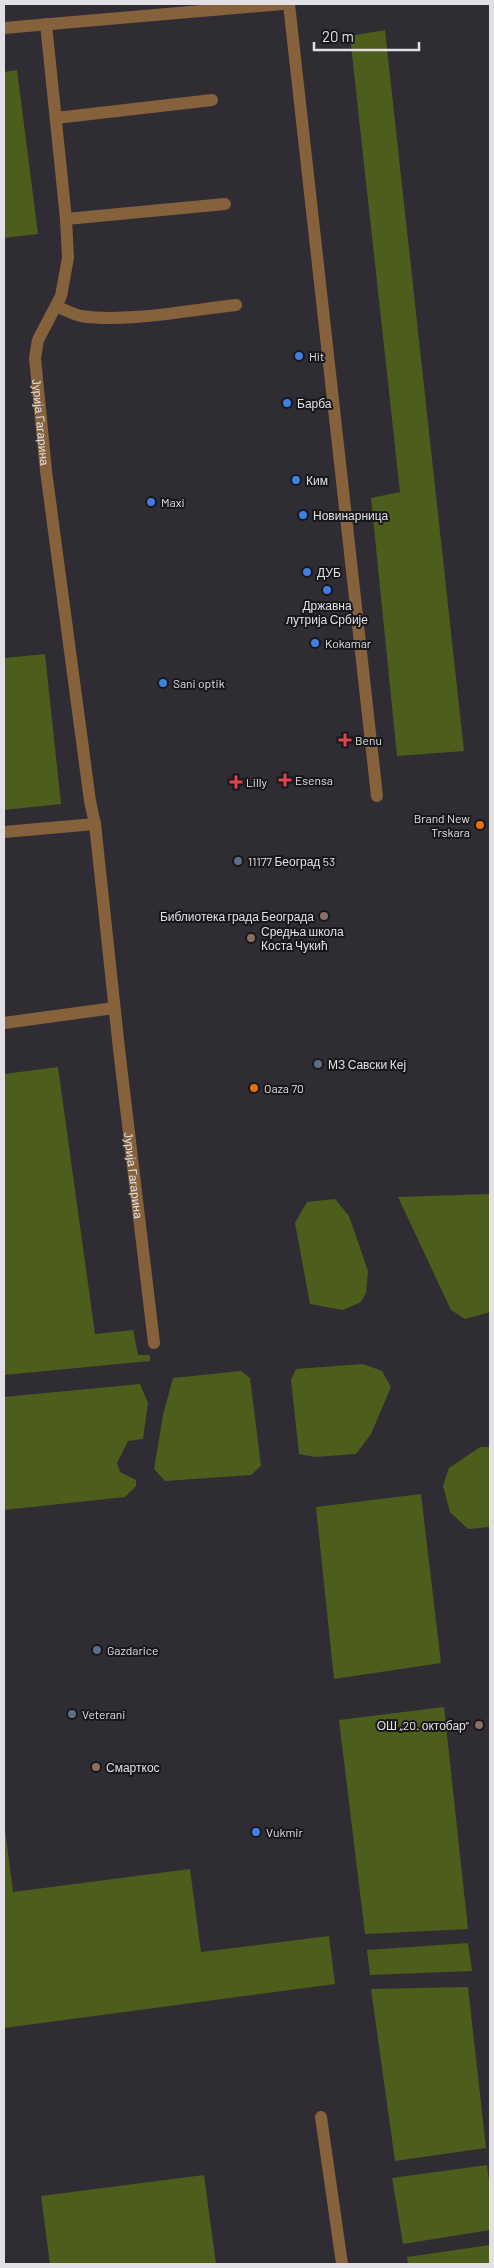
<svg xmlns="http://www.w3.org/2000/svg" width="494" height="2268" font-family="Barlow,sans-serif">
	<rect width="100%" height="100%" fill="#2f2d33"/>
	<path fill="#4d5d1b" d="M385,30L464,751L397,756L371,498L400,492L350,36Z
		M17,70L38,234L4,238V72Z
		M45,654L61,804L4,810V658Z
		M58,1067L95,1334L133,1330L138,1355H150V1361L4,1375V1074Z
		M490,1194V1312L465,1319L451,1310L398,1197Z
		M335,1199L349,1216L368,1271L366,1293L361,1302L343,1310L310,1304L295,1223L307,1202Z
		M363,1364L382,1371L391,1387L371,1434L356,1454L315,1457L299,1454L291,1380L296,1369Z
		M241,1371L250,1378L261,1466L251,1475L165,1481L154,1469L163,1415L173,1378Z
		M140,1384L148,1403L143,1439L128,1441L117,1463L120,1472L136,1480V1486L125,1497L4,1510V1397Z
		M480,1447H490V1527L468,1529L450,1512L443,1486L449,1468Z
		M421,1494L441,1663L334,1679L316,1507Z
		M444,1707L468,1929L365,1934L339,1720Z
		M4,1822L13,1892L190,1869L201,1952L329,1936L335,1984L4,2028Z
		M468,1943L472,1971L370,1975L367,1950Z
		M468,1987L486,2148L395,2161L371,1989Z
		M487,2165L490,2189V2230L403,2244L392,2178Z
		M204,2175L216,2264H50L41,2196Z
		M490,2245V2264H408L407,2257Z"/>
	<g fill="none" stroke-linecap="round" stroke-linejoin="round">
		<path stroke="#86623c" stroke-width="12" d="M289,4L377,796
			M56,118L212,100
			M66,219L225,204
			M56,306C63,309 72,314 81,316C125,323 190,310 236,305
			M4,832L95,824
			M321,2117L342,2264"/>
		<g stroke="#86623c" stroke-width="12">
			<path id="s1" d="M46,24L66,219L68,258L61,296L38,340L35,358L46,471L90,801L95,824L119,1049L154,1343"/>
			<path d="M4,28L282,4"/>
			<path d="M4,1023L114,1008"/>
		</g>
	</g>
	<g fill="#3f7fe0" stroke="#171618" stroke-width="2">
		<circle cx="299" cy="356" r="5"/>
		<circle cx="287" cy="403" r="5"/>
		<circle cx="296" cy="480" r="5"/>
		<circle cx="151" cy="502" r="5"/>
		<circle cx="303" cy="515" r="5"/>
		<circle cx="307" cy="572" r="5"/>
		<circle cx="327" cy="590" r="5"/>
		<circle cx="315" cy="643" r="5"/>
		<circle cx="163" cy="683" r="5"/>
		<circle cx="256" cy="1832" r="5"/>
	</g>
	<g fill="#e0444e" stroke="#171618" stroke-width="2">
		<path d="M342.5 732.5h5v5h5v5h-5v5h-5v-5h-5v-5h5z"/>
		<path d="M282.5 772.5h5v5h5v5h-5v5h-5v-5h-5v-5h5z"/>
		<path d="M233.5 774.5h5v5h5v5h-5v5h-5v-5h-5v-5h5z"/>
	</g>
	<g fill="#e8710a" stroke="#171618" stroke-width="2">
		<circle cx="480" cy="825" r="5"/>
		<circle cx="254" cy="1088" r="5"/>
	</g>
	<g fill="#5c6f8a" stroke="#171618" stroke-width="2">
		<circle cx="238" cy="861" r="5"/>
		<circle cx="318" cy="1064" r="5"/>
		<circle cx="97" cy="1650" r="5"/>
		<circle cx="72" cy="1714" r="5"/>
	</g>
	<g fill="#8d6e63" stroke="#171618" stroke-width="2">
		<circle cx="324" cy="916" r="5"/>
		<circle cx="251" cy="938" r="5"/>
		<circle cx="479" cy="1725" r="5"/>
		<circle cx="96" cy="1767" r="5"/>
	</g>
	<g text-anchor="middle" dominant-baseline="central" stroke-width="4" stroke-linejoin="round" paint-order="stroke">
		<g font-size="12" fill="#e2e0e4" stroke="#171618" text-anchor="start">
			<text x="309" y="356">Hit</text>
			<text x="297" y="403">Барба</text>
			<text x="306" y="480">Ким</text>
			<text x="161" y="502">Maxi</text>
			<text x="313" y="515">Новинарница</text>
			<text x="317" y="572">ДУБ</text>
			<text x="327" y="605" text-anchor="middle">Државна<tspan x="327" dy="14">лутрија Србије</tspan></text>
			<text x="325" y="643">Kokamar</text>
			<text x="173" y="683">Sani optik</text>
			<text x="355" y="740">Benu</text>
			<text x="295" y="780">Esensa</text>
			<text x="246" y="782">Lilly</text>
			<text x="470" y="818" text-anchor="end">Brand New<tspan x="470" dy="14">Trskara</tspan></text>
			<text x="248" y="861">11177 Београд 53</text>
			<text x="314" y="916" text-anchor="end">Библиотека града Београда</text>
			<text x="261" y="931">Средња школа<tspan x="261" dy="14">Коста Чукић</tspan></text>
			<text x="328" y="1064">МЗ Савски Кеј</text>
			<text x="264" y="1088">Oaza 70</text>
			<text x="107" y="1650">Gazdarice</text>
			<text x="82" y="1714">Veterani</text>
			<text x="469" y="1725" text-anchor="end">ОШ „20. октобар”</text>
			<text x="106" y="1767">Смарткос</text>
			<text x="266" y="1832">Vukmir</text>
		</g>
		<g font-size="12" fill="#e2e0e4" stroke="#171618">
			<text stroke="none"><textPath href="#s1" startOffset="406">Јурија Гагарина</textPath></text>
			<text stroke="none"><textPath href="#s1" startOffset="1165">Јурија Гагарина</textPath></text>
		</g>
	</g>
	<rect width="494" height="2268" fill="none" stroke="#e2e0e4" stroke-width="10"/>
	<path d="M314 42v8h105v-8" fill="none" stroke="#e2e0e4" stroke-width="2.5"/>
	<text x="322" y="42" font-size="15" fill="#e2e0e4" stroke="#171618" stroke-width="4" paint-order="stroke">20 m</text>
</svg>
